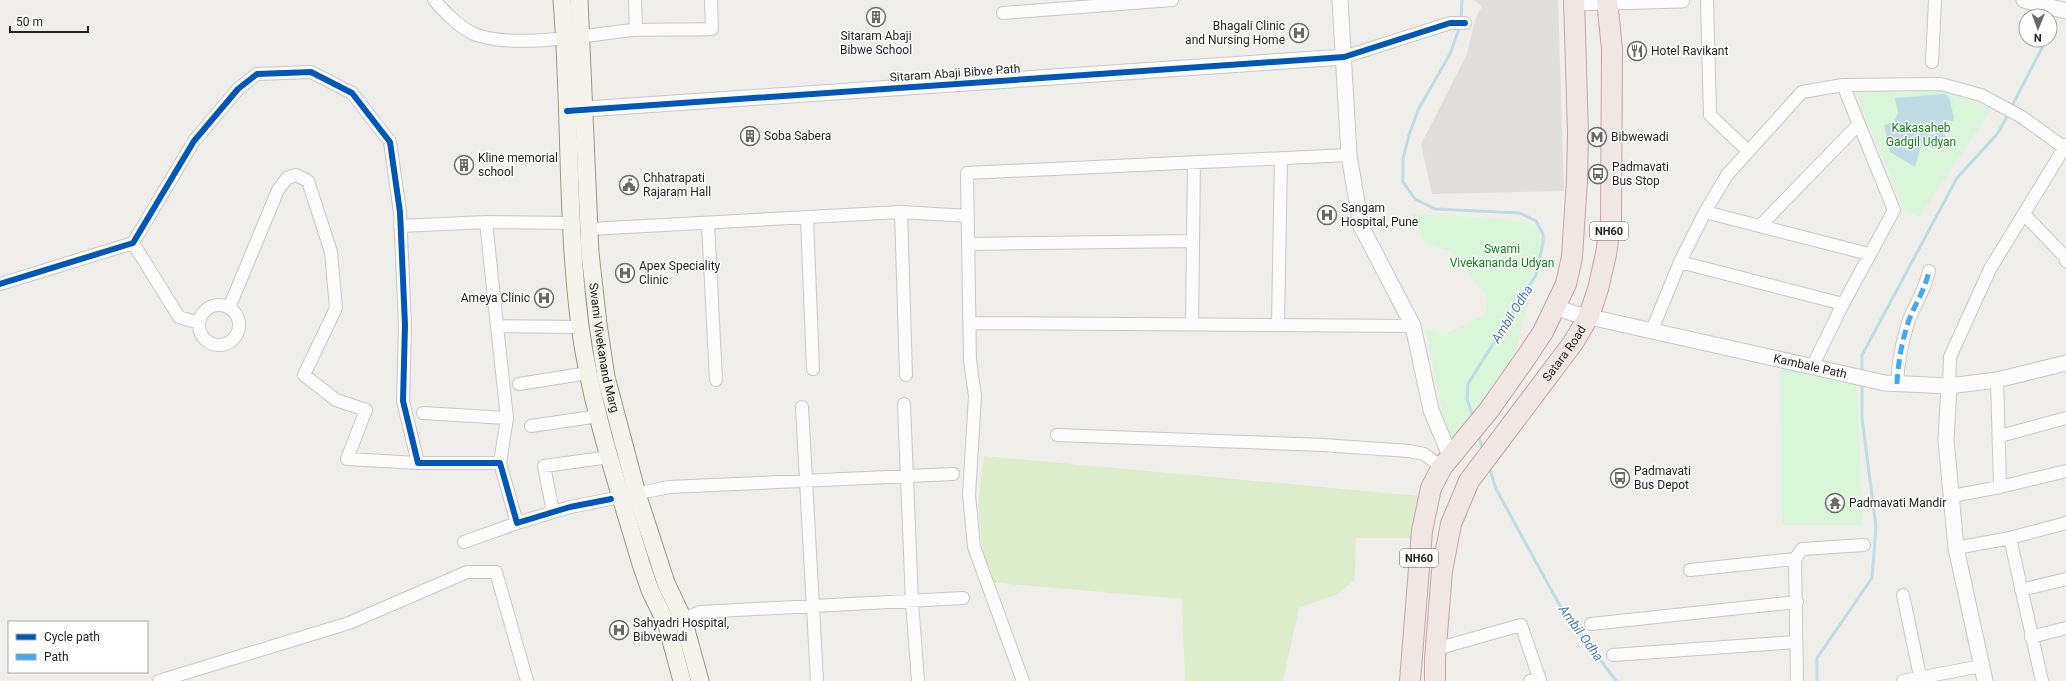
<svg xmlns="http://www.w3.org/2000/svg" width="2066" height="681" font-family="Roboto,sans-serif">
	<rect width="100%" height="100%" fill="#f0eeeb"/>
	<path fill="#dfdedc" d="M1474,0H1558L1564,191L1432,194L1421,144L1467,54L1475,20L1482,6Z"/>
	<path fill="#ddeccb" d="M984,456L1419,496L1417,538H1356L1355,580L1336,595L1299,608L1283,681H1185L1182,599L986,582L978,504Z"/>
	<path fill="#daf5da" d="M1942,91L1975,101L1991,110L1919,217L1904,210L1856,93Z
		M1412,214C1453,216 1495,216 1535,225L1543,243L1513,363L1453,440L1447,434L1425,328L1443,335L1485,315L1488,298L1452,252L1426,244Z
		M1781,368L1857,384L1863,525H1782Z"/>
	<path fill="#bfdbe3" d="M1945,94L1949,97L1954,118L1953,121L1943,120L1946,140L1932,148L1923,144L1920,148L1915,167L1890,152L1884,125L1894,122L1898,113L1895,98Z"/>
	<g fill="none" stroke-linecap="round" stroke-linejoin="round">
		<path stroke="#bfdbe3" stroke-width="3" d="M1461,20L1462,0
			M1460,26L1450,54L1418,110L1409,135L1403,159V182L1415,199L1435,209L1520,213L1536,221L1543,234V243L1536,275L1468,384L1467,399L1473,417
			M2011,108L2046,40
			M1862,373V355L1957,178L1998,133L2009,113
			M1478,434L1483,450
			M1489,466L1496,489L1559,604L1616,681
			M1817,681V658L1872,578L1876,527L1862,418V382"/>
		<defs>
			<path id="minor" d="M434,0C445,12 456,24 470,32C506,51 592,34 633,30C659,29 686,30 712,29L711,0
				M635,0L636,30
				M1707,0L1710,115L1748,151
				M1003,13L1172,0
				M1344,57L1450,23H1465
				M1932,62L1935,0
				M901,212L906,375
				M1705,212L1869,254
				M2024,214L2065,257L2066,261
				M807,218L813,369
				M486,222L497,326
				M708,223L716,380
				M1761,225L1858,125
				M400,226L486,222L572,223
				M590,229L901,212L968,216
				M133,243L179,317L199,323
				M968,244L1193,241
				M1680,262L1843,304L1894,210L1843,85
				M0,284L133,243L194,141L238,89L257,74L311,72L352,93L390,142L400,212L405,325L403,401L418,463H500L517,523L570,507L611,499
				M199 325a20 20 0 1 1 40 0a20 20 0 1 1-40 0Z
				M229,308L278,190L287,178L296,175L308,181L331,252L336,308L304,375L336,400L366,410L347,459L418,463
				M970,323L1413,326
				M1192,324L1194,163
				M1278,324L1281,158
				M1652,330L1680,262L1705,212L1727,175L1802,92L1843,85L1941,84L1981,95L2022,117L2066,149
				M1812,367L1843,304
				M1997,380L2000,487
				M519,384L588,373
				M1897,384C1898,362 1902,341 1909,320C1916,302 1925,290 1929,271
				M1949,386L1950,357L1990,269L2066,145
				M904,404L912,602L918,681
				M802,407L817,681
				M423,413L507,418
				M531,426L599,416
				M1057,435L1323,445L1409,451L1424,454L1442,467
				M2000,436L2066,418
				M500,463L507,418L497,326L580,327
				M630,495L669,487L953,474
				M1952,496L2000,487L2066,471
				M553,512L544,466L610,457
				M2010,538L2042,681
				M464,542L517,523
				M1956,548L2010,538L2066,523
				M1690,570L1795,559
				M2021,590L2066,579
				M1903,595L1921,681
				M683,619L700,612L963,598
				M1591,624L1797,602
				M2031,637L2066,628
				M1436,649L1521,625L1540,680L1530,681
				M1613,655L1796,642
				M159,681L349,623L467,572H496L527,681
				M1023,681L974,547L969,495L975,396L970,360L967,173L1349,155
				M1797,681L1795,559L1802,549L1864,545
				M1903,681L1981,666"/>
			<g id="tertiary">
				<path d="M1340,0L1349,155L1361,226L1413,326L1431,410L1450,456"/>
				<path d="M2024,0L2066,11"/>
				<path d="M1574,3L1682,0"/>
				<path d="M572,110L1344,57"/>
				<path id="s1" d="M1556,307L1572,313L1885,383L1949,386L1997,380L2066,363"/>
				<path d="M1949,386L1946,440L1956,548L1985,681"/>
			</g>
			<g id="secondary">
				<path d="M562,0C571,109 566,218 580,326C591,407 618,486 641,564L650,590L667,625L682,681"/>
				<path id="s2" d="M579,0L590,253L598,324L606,377L637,494L666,583L683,619L700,681"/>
			</g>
			<g id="trunk">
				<path d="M1410,681L1422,531L1431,488L1442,467L1489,410L1527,356L1543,332L1566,284L1572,257L1577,180L1578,134L1574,0"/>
				<path id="s3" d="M1435,681V659L1442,571L1451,524L1469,481L1573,343L1589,316L1598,289L1606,254L1611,220L1612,49L1607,0"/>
			</g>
		</defs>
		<use href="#minor" stroke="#c9c8c7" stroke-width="14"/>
		<use href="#tertiary" stroke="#c9c8c7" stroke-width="17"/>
		<use href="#secondary" stroke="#999a82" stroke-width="19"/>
		<use href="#trunk" stroke="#c5a2ac" stroke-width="22"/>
		<use href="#minor" stroke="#fdfcfc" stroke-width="12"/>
		<use href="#tertiary" stroke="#fdfcfc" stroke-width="15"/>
		<use href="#secondary" stroke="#f4f4ed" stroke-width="17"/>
		<use href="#trunk" stroke="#f0e6e4" stroke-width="20"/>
		<path stroke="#3fa9f5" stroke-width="5" stroke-dasharray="10 5" stroke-linecap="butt" d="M1897,384C1898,362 1902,341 1909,320C1916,302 1925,290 1929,271"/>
		<defs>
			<path id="cycleway" d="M567,111L1344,57L1450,23H1465
				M0,284L133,243L194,141L238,89L257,74L311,72L352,93L390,142L400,212L405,325L403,401L418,463H500L517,523L570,507L611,499"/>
		</defs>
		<use href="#cycleway" stroke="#fff" stroke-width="8"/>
		<use href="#cycleway" stroke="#0057b8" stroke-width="6"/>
	</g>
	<defs>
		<symbol id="building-ring" viewBox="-11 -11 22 22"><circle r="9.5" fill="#fff" stroke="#6a6968" stroke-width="1.5"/><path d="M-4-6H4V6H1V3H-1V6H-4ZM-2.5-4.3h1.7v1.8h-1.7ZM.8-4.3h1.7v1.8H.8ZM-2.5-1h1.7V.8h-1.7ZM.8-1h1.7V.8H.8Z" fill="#6a6968"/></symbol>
		<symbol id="hospital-ring" viewBox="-11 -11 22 22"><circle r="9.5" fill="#fff" stroke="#6a6968" stroke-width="1.5"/><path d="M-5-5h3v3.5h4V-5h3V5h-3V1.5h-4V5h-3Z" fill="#6a6968"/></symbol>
		<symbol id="restaurant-ring" viewBox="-11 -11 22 22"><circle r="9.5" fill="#fff" stroke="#6a6968" stroke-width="1.5"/><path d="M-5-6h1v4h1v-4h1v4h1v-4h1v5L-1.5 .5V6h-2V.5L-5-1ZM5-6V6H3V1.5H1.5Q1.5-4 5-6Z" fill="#6a6968"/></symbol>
		<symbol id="metro-ring" viewBox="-11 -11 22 22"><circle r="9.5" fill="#fff" stroke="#6a6968" stroke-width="1.5"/><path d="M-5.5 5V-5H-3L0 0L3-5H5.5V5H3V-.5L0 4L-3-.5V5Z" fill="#6a6968"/></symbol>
		<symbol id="bus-ring" viewBox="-11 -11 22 22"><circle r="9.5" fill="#fff" stroke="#6a6968" stroke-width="1.5"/><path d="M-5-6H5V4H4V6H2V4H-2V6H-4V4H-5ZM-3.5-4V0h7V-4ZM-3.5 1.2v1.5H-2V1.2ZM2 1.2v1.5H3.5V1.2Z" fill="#6a6968"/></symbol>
		<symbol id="civic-ring" viewBox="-11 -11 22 22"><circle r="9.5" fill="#fff" stroke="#6a6968" stroke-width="1.5"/><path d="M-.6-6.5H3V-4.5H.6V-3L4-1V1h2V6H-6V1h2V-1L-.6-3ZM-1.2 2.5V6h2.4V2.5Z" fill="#6a6968"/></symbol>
		<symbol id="temple-ring" viewBox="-11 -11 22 22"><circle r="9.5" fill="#fff" stroke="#6a6968" stroke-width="1.5"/><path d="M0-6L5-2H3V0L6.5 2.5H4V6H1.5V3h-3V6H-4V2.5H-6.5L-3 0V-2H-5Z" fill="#6a6968"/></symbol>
	</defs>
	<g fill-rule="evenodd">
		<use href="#building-ring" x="865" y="6" width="22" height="22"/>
		<use href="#hospital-ring" x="1288" y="22" width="22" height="22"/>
		<use href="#restaurant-ring" x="1626" y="40" width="22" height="22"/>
		<use href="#building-ring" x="739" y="125" width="22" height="22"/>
		<use href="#metro-ring" x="1586" y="126" width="22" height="22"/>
		<use href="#building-ring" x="453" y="154" width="22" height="22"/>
		<use href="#bus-ring" x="1587" y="163" width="22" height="22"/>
		<use href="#civic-ring" x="618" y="174" width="22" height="22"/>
		<use href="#hospital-ring" x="1316" y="204" width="22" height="22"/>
		<use href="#hospital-ring" x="614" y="262" width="22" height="22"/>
		<use href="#hospital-ring" x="533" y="287" width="22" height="22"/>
		<use href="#bus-ring" x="1609" y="467" width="22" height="22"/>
		<use href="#temple-ring" x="1824" y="492" width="22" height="22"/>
		<use href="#hospital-ring" x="608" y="619" width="22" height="22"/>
	</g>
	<g text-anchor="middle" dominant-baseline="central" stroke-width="3" stroke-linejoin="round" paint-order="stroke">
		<g fill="#fff" stroke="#646464" stroke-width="1">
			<rect x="1590" y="222" width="38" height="18" rx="3"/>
			<rect x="1400" y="549" width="38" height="18" rx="3"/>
		</g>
		<g font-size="11" font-weight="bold" fill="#222">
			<text x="1609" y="231">NH60</text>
			<text x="1419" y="558">NH60</text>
		</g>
		<g font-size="12" fill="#222" stroke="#fff" text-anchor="start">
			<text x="1285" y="26" text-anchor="end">Bhagali Clinic<tspan x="1285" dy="14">and Nursing Home</tspan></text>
			<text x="876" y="36" text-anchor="middle">Sitaram Abaji<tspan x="876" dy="14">Bibwe School</tspan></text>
			<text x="1651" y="51">Hotel Ravikant</text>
			<text x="764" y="136">Soba Sabera</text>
			<text x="1611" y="137">Bibwewadi</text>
			<text x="478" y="158">Kline memorial<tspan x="478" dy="14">school</tspan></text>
			<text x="1612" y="167">Padmavati<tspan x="1612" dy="14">Bus Stop</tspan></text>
			<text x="643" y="178">Chhatrapati<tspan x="643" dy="14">Rajaram Hall</tspan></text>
			<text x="1341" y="208">Sangam<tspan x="1341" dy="14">Hospital, Pune</tspan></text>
			<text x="639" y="266">Apex Speciality<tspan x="639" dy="14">Clinic</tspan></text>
			<text x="530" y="298" text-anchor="end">Ameya Clinic</text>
			<text x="1634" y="471">Padmavati<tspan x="1634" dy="14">Bus Depot</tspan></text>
			<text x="1849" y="503">Padmavati Mandir</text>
			<text x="633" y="623">Sahyadri Hospital,<tspan x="633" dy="14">Bibvewadi</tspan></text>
		</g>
		<g font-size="12" fill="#222" stroke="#fff">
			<text transform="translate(955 73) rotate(-4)">Sitaram Abaji Bibve Path</text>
			<text stroke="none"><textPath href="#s2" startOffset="349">Swami Vivekanand Marg</textPath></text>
			<text stroke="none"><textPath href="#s3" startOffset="364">Satara Road</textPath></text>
			<text stroke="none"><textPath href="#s1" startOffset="261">Kambale Path</textPath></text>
		</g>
		<g font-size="12" fill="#0c8416" stroke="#fff">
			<text x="1921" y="128">Kakasaheb<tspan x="1921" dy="14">Gadgil Udyan</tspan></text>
			<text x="1502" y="249">Swami<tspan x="1502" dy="14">Vivekananda Udyan</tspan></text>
		</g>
		<g font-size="13" font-style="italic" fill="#4a7aab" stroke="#fff">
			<text transform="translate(1512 314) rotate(-58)">Ambil Odha</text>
			<text transform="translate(1581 633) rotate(54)">Ambil Odha</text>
		</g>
	</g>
	<rect x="8" y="621" width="140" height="52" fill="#ffffff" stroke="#a7a7a7"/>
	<rect x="16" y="634" width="20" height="6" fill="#0057b8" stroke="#a7a7a7"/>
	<text x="44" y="641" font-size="12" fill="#222222">Cycle path</text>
	<rect x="16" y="654" width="20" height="6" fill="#3fa9f5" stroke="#a7a7a7"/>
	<text x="44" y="661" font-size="12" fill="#222222">Path</text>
	<g transform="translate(2038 28) rotate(181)"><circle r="19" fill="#ffffff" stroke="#a7a7a7"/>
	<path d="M0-3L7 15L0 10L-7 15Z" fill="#6a6968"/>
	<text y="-6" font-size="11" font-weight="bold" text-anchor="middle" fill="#222222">N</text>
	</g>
	<path d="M10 26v6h78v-6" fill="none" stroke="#222222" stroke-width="2"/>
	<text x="16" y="26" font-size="12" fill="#222222" stroke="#ffffff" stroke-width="3" paint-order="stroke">50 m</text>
</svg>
